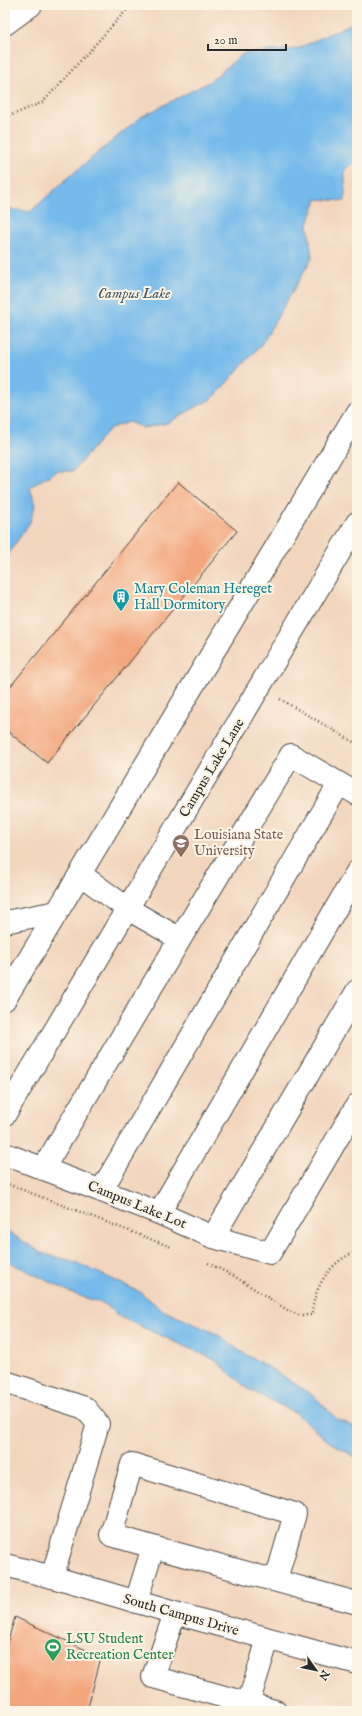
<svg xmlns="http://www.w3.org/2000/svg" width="362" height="1716" font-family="'IM FELL English',serif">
	<rect width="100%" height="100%" fill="#fcf5e5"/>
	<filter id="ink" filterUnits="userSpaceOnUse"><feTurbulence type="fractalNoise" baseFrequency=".025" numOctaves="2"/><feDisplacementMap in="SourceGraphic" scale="8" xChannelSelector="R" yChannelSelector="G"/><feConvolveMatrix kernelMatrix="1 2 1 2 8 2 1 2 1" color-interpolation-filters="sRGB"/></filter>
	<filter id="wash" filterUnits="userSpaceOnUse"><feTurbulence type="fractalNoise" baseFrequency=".012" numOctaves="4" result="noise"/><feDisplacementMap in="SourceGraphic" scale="16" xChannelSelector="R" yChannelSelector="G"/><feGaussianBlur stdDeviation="0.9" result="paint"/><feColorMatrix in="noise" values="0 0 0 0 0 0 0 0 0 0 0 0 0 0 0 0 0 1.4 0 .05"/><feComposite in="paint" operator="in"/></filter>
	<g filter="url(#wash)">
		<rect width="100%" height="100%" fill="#f1e0c1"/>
		<path fill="#f2d5bd" d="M5,5H357V1711H5Z"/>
		<path fill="#74baeb" stroke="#50728b" d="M357,21V161L345,169V201L317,199L308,224L312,258L261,345L213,398L167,423L143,428L129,422L110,428L73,471H57L30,487L35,505L30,522L5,559V208L30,212L70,176L141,117L209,82L244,53L297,49Z
			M5,1230L44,1254L73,1261L140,1292L162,1310L217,1334L240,1351L280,1374L315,1397L337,1419L357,1428V1458L328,1441L296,1413L248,1389L215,1360L120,1317L105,1304L74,1294L5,1260Z"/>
		<g id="blocks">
			<path fill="#f3a57b" d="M178,482L237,531L47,763L5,729V693Z
				M15,1617L101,1657L87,1711H5V1651Z"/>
		</g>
	</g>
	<g filter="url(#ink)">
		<use href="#blocks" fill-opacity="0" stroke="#494642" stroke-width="1"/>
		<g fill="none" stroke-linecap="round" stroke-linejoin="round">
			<defs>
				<path id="minor" d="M5,24L31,5
					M80,874L128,909L180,939L291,755L357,794
					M5,922L57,912
					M5,999L357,412
					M5,1114L357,523
					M5,1154L159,1213L213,1237L270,1253L357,1105
					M43,1169L180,939
					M101,1191L339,784
					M159,1213L357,872
					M213,1237L357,991
					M5,1382L85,1408L98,1424L52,1577
					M153,1547L111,1535L132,1464L295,1514L276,1580
					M5,1565L52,1577L175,1613L357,1663
					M136,1602L153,1547L357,1603
					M175,1613L153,1677L275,1711
					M248,1704L268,1639"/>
			</defs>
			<use href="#minor" stroke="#494642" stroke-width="24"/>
			<path stroke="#494642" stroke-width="2.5" stroke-dasharray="1 3" stroke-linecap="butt" d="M5,118L43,102L131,5
				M280,699L357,744
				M5,1183L171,1247
				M208,1263L234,1276L289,1311L299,1315H312C313,1288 330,1261 357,1251"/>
			<use href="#minor" stroke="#fff" stroke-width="22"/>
		</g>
	</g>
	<defs>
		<symbol id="building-pin" viewBox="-11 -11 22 30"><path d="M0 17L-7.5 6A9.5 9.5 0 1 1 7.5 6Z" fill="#0f9aa8" stroke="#fcf5e5"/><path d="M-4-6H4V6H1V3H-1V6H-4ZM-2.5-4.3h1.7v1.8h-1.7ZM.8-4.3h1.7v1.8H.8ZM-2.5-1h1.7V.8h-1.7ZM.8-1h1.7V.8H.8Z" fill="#fff"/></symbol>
		<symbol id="university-pin" viewBox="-11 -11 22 30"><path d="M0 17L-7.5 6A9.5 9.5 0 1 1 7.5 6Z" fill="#8d6e63" stroke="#fcf5e5"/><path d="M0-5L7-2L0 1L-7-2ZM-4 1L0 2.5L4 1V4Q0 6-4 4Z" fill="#fff"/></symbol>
		<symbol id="stadium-pin" viewBox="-11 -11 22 30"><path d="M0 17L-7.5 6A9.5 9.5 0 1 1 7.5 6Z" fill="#2e9e5b" stroke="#fcf5e5"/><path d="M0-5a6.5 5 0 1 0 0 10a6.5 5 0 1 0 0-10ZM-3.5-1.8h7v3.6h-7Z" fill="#fff"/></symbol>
	</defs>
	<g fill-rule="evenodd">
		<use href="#building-pin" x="111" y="587" width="20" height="27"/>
		<use href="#university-pin" x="171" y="833" width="20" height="27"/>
		<use href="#stadium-pin" x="43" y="1637" width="20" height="27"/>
	</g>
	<g text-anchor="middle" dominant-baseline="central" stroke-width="4" stroke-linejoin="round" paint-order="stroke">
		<g font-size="14" fill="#0d838f" stroke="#fcf5e5" text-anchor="start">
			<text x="134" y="589">Mary Coleman Hereget<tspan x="134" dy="16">Hall Dormitory</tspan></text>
		</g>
		<g font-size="14" fill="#2b2b2b" stroke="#fcf5e5">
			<text transform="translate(212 768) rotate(-59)">Campus Lake Lane</text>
			<text transform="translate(137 1205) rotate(22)">Campus Lake Lot</text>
			<text transform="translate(181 1615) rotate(16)">South Campus Drive</text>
		</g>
		<g font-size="14" fill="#785e54" stroke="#fcf5e5" text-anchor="start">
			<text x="194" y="835">Louisiana State<tspan x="194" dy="16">University</tspan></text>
		</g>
		<g font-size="14" fill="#27864d" stroke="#fcf5e5" text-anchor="start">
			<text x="66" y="1639">LSU Student<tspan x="66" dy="16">Recreation Center</tspan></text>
		</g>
		<g font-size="15" font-style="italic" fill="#415665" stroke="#fcf5e5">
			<text x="134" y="293">Campus Lake</text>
		</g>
	</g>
	<rect width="362" height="1716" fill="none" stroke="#fcf5e5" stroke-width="20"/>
	<g transform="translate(316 1670) rotate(123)" stroke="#fcf5e5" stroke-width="3" paint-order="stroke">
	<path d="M0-3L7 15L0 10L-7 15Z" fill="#2b2b2b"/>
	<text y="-6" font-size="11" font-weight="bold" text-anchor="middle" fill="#2b2b2b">N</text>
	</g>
	<path d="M208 44v6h78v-6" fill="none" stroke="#2b2b2b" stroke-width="2"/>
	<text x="214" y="44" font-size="12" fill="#2b2b2b" stroke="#fcf5e5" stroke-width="3" paint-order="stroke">20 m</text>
</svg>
